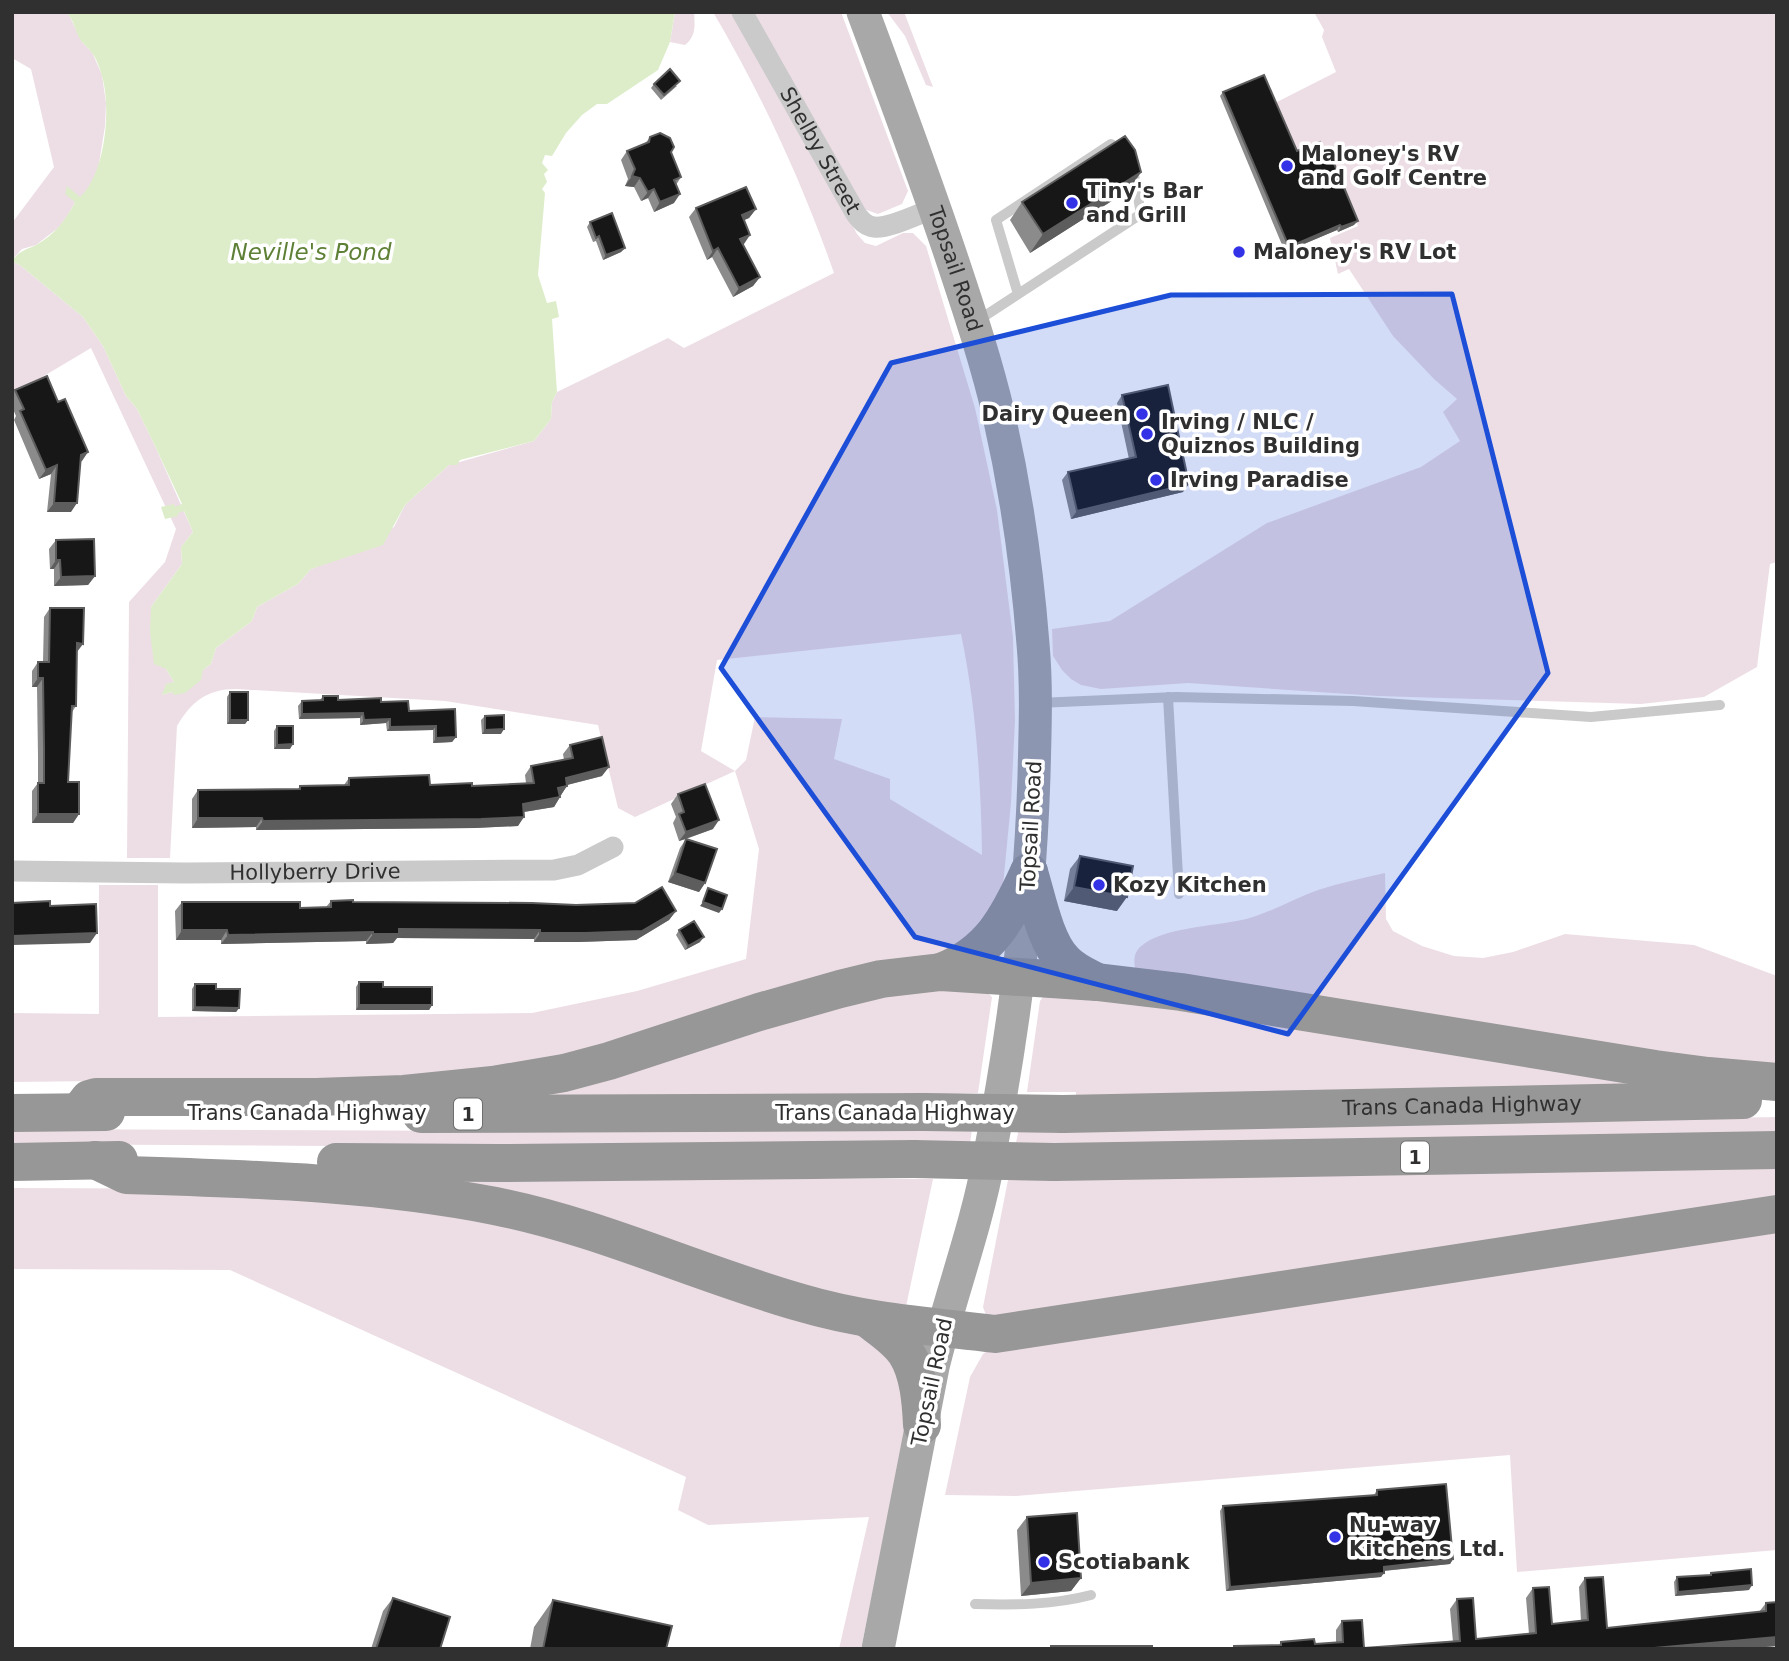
<svg xmlns="http://www.w3.org/2000/svg" width="1789" height="1661" font-family="'DejaVu Sans',sans-serif">
	<rect width="100%" height="100%" fill="#fff"/>
	<path fill="#eddee5" fill-rule="evenodd" d="M12,12H66L69,15L82,42L92,52L102,75L106,103L105,126L98,170L88,190L75,202L67,217L58,228L36,245L22,249L12,260V223L54,167L31,69L12,58Z
		M675,12H694C695,26 696,36 685,45L670,42Z
		M713,12H731L830,182L857,234L865,243L876,246L903,233H913L926,246L975,408L997,510L1013,637L1015,720L1011,803L1001,906L973,944L606,1052L464,1077L12,1082V1013L99,1014V885H158V1017L532,1013L637,991L746,959L759,849L735,771L635,817L618,808L598,725L445,701L236,689C207,689 191,702 177,726L170,858H127L129,602L165,562L176,529L91,348L12,395V261L21,266L83,317L103,346L126,396L137,409L155,446L193,532L181,547L182,564L151,607L166,669L174,682L162,695L172,692L211,664L216,648L252,621L257,607L298,584L311,569L331,561L394,527L405,505L449,465L534,441L551,419L552,402L557,392L668,338L684,348L834,273C802,182 762,95 713,12ZM961,634C976,706 981,781 982,855L890,799V779L834,759L842,719L755,717L746,760L735,771L701,751L717,660Z
		M751,12H841L908,191L902,204L878,214L864,209Z
		M887,12H904L933,87L926,85L905,36Z
		M1314,12H1777V562L1770,564L1757,667L1704,697L1641,704L1377,696L1188,683L1101,689L1081,685L1071,679L1062,670L1053,656L1052,629L1110,621L1267,523L1421,467L1460,441L1443,412L1457,399L1434,379L1393,336L1349,269L1338,274L1330,238L1358,226L1321,142L1296,150L1275,103L1336,72L1322,37L1324,30Z
		M1385,873L1386,919L1393,931L1422,946L1454,956L1483,958L1513,952L1565,934L1694,945L1777,976V1073L1137,977C1135,967 1131,956 1140,947C1164,925 1223,927 1253,917C1275,910 1296,898 1318,890C1340,883 1363,878 1385,873Z
		M985,990L992,997L978,1093L613,1104L477,1095L855,992Z
		M1047,991L1732,1085L1076,1097V1092H1027L1040,1001Z
		M1777,1117V1135L1015,1147L1019,1129Z
		M12,1129L497,1131L972,1129L970,1144L496,1147L12,1144Z
		M1777,1168V1207L1041,1321L986,1315L983,1307L1008,1180Z
		M360,1179H933L904,1316Z
		M12,1188L265,1189L490,1212L884,1342L913,1398L861,1649H839L869,1517L708,1525L678,1510L686,1477L230,1270L12,1269Z
		M1777,1220V1550L1517,1572L1510,1455L1016,1496L945,1495L970,1377L983,1354L994,1346Z"/>
	<path fill="#ddedca" d="M66,12H675L670,42L658,70L607,104H597L582,115L566,133L552,156L545,155L542,163L548,170L544,174L547,182L542,189L545,193L538,275L547,303L556,301L559,317L552,319L557,392L552,402L551,419L534,441L460,460L457,465H449L405,505L383,545L311,569L298,584L257,607L252,621L216,648L211,664L203,670L201,680L185,693L174,695L172,692L162,695L166,684L174,682L166,669L154,664L150,632L151,607L182,564L181,547L193,532L184,511L178,513V516L165,519L161,507L174,504L175,507L182,504L155,446L137,409L126,396L103,346L83,317L21,266L12,261C19,251 25,250 36,245C53,236 66,220 75,202L65,194L67,186L80,197C106,173 112,105 101,73C99,66 96,58 92,53C89,48 84,45 81,41C75,31 74,20 66,12Z"/>
	<g fill="none" stroke-linecap="round" stroke-linejoin="round">
		<path stroke="#cacaca" stroke-width="10" d="M1018,294L996,220L1111,144L1122,151
			M977,321L1141,214L1134,175L1130,168
			M1168,697L1179,894
			M1038,703L1176,697L1353,701L1591,717L1720,705
			M975,1604C1015,1605 1053,1605 1091,1595"/>
		<g stroke="#cacaca" stroke-width="21">
			<path id="s1" d="M742,12L856,214C861,220 865,226 874,227C889,229 920,213 935,208"/>
			<path id="s2" d="M12,871L185,873L554,870L578,865L613,847"/>
		</g>
		<path stroke="#a8a8a8" stroke-width="33" id="s3" d="M863,12C894,95 925,178 953,262C970,313 987,364 999,416C1016,491 1027,567 1033,644C1037,688 1035,732 1034,776C1030,905 1014,1032 989,1158C976,1229 950,1296 933,1367L878,1649"/>
		<g stroke="#979797" stroke-width="38">
			<path d="M1029,872C1037,898 1045,942 1064,961C1073,971 1085,976 1097,982"/>
			<path d="M941,972C990,953 1008,918 1029,872"/>
			<path d="M79,1112L89,1099L96,1097H316L404,1094L493,1085L564,1073L609,1061L759,1012L840,989L881,979L941,972L1097,982L1181,992L1655,1069L1708,1076L1777,1082"/>
			<path d="M12,1113L106,1112"/>
			<path d="M421,1114L923,1112"/>
			<path id="s4" d="M1063,1114L1743,1100"/>
			<path d="M95,1160L126,1175C250,1179 373,1182 495,1206C601,1227 699,1274 802,1303C866,1322 930,1326 995,1334L1777,1214"/>
			<path d="M12,1162L119,1160"/>
			<path d="M336,1162L499,1163L914,1159"/>
			<path d="M1054,1162L1777,1150"/>
			<path d="M868,1319C881,1329 897,1339 906,1353C919,1373 921,1403 922,1425"/>
		</g>
		<path stroke="#979797" stroke-width="38" d="M923,1112L1063,1114
			M914,1159L1054,1162"/>
	</g>
	<path fill="#8b8b8b" d="M654,84L677,86L661,100L651,88Z
		M1223,92L1297,151L1354,225L1338,232L1337,230L1285,252L1220,96Z
		M650,137L671,152L681,177L676,185L674,203L654,212L648,198L641,201L634,187L625,186L628,179L621,160L627,151L645,144Z
		M1141,172L1129,190L1030,253L1010,220L1022,202Z
		M696,208L756,209L749,218L744,220V244L743,245L760,277L753,286L733,297L712,257L707,260L689,217Z
		M590,222L625,248L621,252L603,260L596,241L593,242L587,227Z
		M15,390L82,461H80L71,512H47L51,474L39,479L14,420L16,416L12,407V394Z
		M1122,395L1183,492L1071,519L1062,480L1068,472L1129,459L1117,403Z
		M56,540L95,576L88,585L54,586V569H50L49,549Z
		M50,608L76,652V706L72,712L68,782L79,814L73,823H32V791L38,783V757L37,687H32V671L38,662H43L44,617Z
		M230,692L248,720L245,724H227V697Z
		M323,696L338,700L381,702L409,711L456,737L452,742L433,743V730L387,731L386,723L360,725V718L299,719L298,706L302,701L320,700Z
		M485,716L501,734H482L481,720Z
		M277,726L290,749H274V731Z
		M570,745L602,776L567,785L554,807L524,812L518,826L475,828L256,830V827L192,828V799L198,790L298,789L300,786L344,785L349,778L430,785L472,786L526,783L525,775L531,766L564,760L563,754Z
		M678,794L713,829L686,839L705,883L699,892L668,882L680,848L686,839L679,841L673,823L676,817L671,804Z
		M1080,856L1117,911L1064,901L1070,869Z
		M331,901L353,902L676,911L669,920L636,940L578,942H534V939L397,938L393,943L366,944V941L221,944V940H176L175,911L182,902L300,908L326,907Z
		M679,930L700,942L685,950L676,935Z
		M359,982L383,987L432,1005L429,1010H356V987Z
		M195,984L239,1008L236,1012L192,1011V989Z
		M1377,1490L1453,1559L1450,1564L1384,1571L1381,1577L1226,1591L1220,1511L1223,1506L1374,1495Z
		M1027,1517L1081,1578L1071,1591L1021,1596L1017,1530Z
		M1711,1573L1749,1590L1675,1596L1674,1582L1677,1577L1709,1575Z
		M1585,1578L1607,1628L1759,1612L1766,1603L1777,1602V1646L1741,1649H1232L1234,1646L1279,1645L1281,1642L1315,1644L1336,1643V1630L1342,1621L1364,1648L1453,1642L1450,1609L1457,1599L1476,1639L1529,1634L1526,1598L1533,1588L1552,1624L1581,1621L1579,1587Z
		M393,1598L440,1649H371L383,1611Z
		M553,1600L666,1649H530L534,1627Z"/>
	<path fill="#5d5d5d" d="M1141,172L1129,190L1030,253L1043,234Z
		M632,176L640,178L634,187L625,186Z
		M654,189L648,198L641,201L648,192Z
		M680,194L674,203L654,212L660,202Z
		M756,209L749,218L735,224L742,215Z
		M1358,221L1354,225L1338,232L1341,227Z
		M1340,225L1337,230L1285,252L1289,247Z
		M750,235L744,244L733,249L740,239Z
		M625,248L621,252L603,260L606,255Z
		M718,248L712,257L707,260L713,251Z
		M760,277L753,286L733,297L739,288Z
		M88,452L82,461L75,464L81,455Z
		M57,465L51,474L39,479L46,470Z
		M1189,484L1183,492L1071,519L1077,511Z
		M54,503H77L71,512H47Z
		M56,560H60L54,569H50Z
		M95,576L88,585L54,586L61,577Z
		M77,643L83,644L77,652Z
		M38,678H43L37,687H32Z
		M363,713L360,718L299,719L302,714Z
		M390,719L386,723L360,725L364,720Z
		M230,720H248L245,724H227Z
		M436,726L433,730L387,731L390,727Z
		M504,729L501,734H482L485,730Z
		M456,737L452,742L433,743L436,738Z
		M293,744L290,749H274L277,745Z
		M609,767L602,776L559,787L566,778Z
		M567,786L561,795L552,797L558,788Z
		M560,797L554,807L517,813L523,804Z
		M38,814H79L73,823H32Z
		M524,817L518,826L475,828L256,830L263,821Z
		M198,818H262L256,827L192,828Z
		M719,820L713,829L679,841L686,832Z
		M675,873L705,883L699,892L668,882Z
		M1074,887L1127,897L1117,911L1064,901Z
		M703,902L722,909L719,913L700,906Z
		M676,911L669,920L636,940L578,942H534L540,933Z
		M399,929L540,930L534,939L397,938L393,943L366,944L373,934Z
		M182,930H227L221,940H176Z
		M373,932L366,941L221,944L228,935Z
		M97,933L90,943L12,945V936Z
		M704,937L700,942L685,950L688,946Z
		M359,1005H432L429,1010H356Z
		M195,1007L239,1008L236,1012L192,1011Z
		M1453,1559L1450,1564L1381,1571L1384,1567Z
		M1384,1573L1381,1577L1226,1591L1230,1587Z
		M1081,1578L1071,1591L1021,1596L1031,1583Z
		M1752,1585L1749,1590L1675,1596L1678,1592Z
		M1777,1637V1646L1741,1649H1643Z"/>
	<path fill="#171717" stroke="#5d5d5d" stroke-width="2" d="M670,69L680,81L664,95L654,84Z
		M1264,75L1297,151L1320,142L1328,163L1333,161L1358,221L1341,227L1340,225L1289,247L1223,92Z
		M660,133L670,138L674,147L671,152L681,177L674,180L680,194L660,202L654,189L648,192L640,178L632,176L635,169L627,151L649,142L650,137Z
		M1125,136L1135,150L1141,172L1043,234L1022,202Z
		M746,187L756,209L742,215L750,235L740,239L760,277L739,288L718,248L713,251L696,208Z
		M612,213L625,248L606,255L599,236L596,238L590,222Z
		M47,376L58,402L65,399L88,452L81,455L77,503H54L57,465L46,470L20,411L24,409L15,390Z
		M1168,385L1189,484L1077,511L1068,472L1136,457L1122,395Z
		M94,539L95,576L61,577L60,560H56V540Z
		M50,608H84L83,644L77,643L76,706H72L68,782H79V814H38V783H44V748L43,678H38V662H49Z
		M230,692H248V720H230Z
		M323,696H338V700L381,698V702L408,701L409,711L455,709L456,737L436,738V726L390,727V719L364,720L363,713L302,714V701L323,700Z
		M504,715V729L485,730V716Z
		M277,726H293V744L277,745Z
		M602,737L609,767L566,778L567,786L558,788L560,797L523,804L524,817L481,819L263,821L262,818H198V790L300,789V786L349,785V778L429,775L430,785L472,783V786L534,783L531,766L573,758L570,745Z
		M705,784L719,820L686,832L679,814L684,812L678,794Z
		M686,839L717,849L705,883L675,873Z
		M1080,856L1133,866L1127,897L1074,887Z
		M662,887L676,911L642,931L585,933H540V930L399,929V934H373V932L228,935L227,930H182V902H300V908L331,907V901L353,900V902L532,903L576,905L635,903Z
		M708,888L727,895L722,909L703,902Z
		M50,901V906L96,904L97,933L12,936V903Z
		M694,921L704,937L688,946L679,930Z
		M359,982H383V987H432V1005H359Z
		M195,984H216V989H240L239,1008L195,1007Z
		M1446,1484L1453,1559L1384,1567V1573L1230,1587L1223,1506L1377,1495V1490Z
		M1077,1513L1081,1578L1031,1583L1027,1517Z
		M1751,1569L1752,1585L1678,1592L1677,1577L1711,1575V1573Z
		M1603,1577L1607,1628L1766,1611V1603L1777,1602V1637L1643,1649H1234V1646L1281,1645V1642L1314,1639L1315,1644L1343,1642L1342,1621L1362,1620L1364,1648L1460,1641L1457,1599L1473,1598L1476,1639L1536,1633L1533,1588L1549,1587L1552,1624L1588,1620L1585,1578Z
		M393,1598L450,1617L440,1649H376Z
		M553,1600L672,1626L666,1649H543Z
		M1051,1646H1152V1649H1051Z"/>
	<path fill="#1d4ed8" fill-opacity="0.2" stroke="#1d4ed8" stroke-width="5" stroke-linejoin="round" d="M1452,294L1548,673L1288,1034L915,937L721,668L891,363L1171,295Z"/>
	<g fill="#3332e7" stroke="#fff" stroke-width="2.5">
		<circle cx="1287" cy="166" r="7"/>
		<circle cx="1072" cy="203" r="7"/>
		<circle cx="1239" cy="252" r="7"/>
		<circle cx="1142" cy="414" r="7"/>
		<circle cx="1147" cy="434" r="7"/>
		<circle cx="1156" cy="480" r="7"/>
		<circle cx="1099" cy="885" r="7"/>
		<circle cx="1335" cy="1537" r="7"/>
		<circle cx="1044" cy="1562" r="7"/>
	</g>
	<g text-anchor="middle" dominant-baseline="central" stroke-width="7" stroke-linejoin="round" paint-order="stroke">
		<g fill="#fff" stroke="#6e6e6e" stroke-width="2">
			<rect x="454" y="1098.5" width="28" height="31" rx="5"/>
			<rect x="1401" y="1141.5" width="28" height="31" rx="5"/>
		</g>
		<g font-size="19" font-weight="bold" fill="#303030">
			<text x="468" y="1114">1</text>
			<text x="1415" y="1157">1</text>
		</g>
		<g font-size="21" fill="#303030" stroke="#fff">
			<text stroke="none"><textPath href="#s1" startOffset="159">Shelby Street</textPath></text>
			<text stroke="none"><textPath href="#s3" startOffset="273">Topsail Road</textPath></text>
			<text transform="translate(1031 826) rotate(-87)">Topsail Road</text>
			<text stroke="none"><textPath href="#s2" startOffset="303">Hollyberry Drive</textPath></text>
			<text stroke="none"><textPath href="#s4" startOffset="399">Trans Canada Highway</textPath></text>
			<text x="307" y="1113">Trans Canada Highway</text>
			<text x="895" y="1113">Trans Canada Highway</text>
			<text transform="translate(932 1382) rotate(-78)">Topsail Road</text>
		</g>
		<g font-size="21" font-weight="bold" fill="#303030" stroke="#fff" text-anchor="start">
			<text x="1301" y="154">Maloney's RV<tspan x="1301" dy="24">and Golf Centre</tspan></text>
			<text x="1086" y="191">Tiny's Bar<tspan x="1086" dy="24">and Grill</tspan></text>
			<text x="1253" y="252">Maloney's RV Lot</text>
			<text x="1128" y="414" text-anchor="end">Dairy Queen</text>
			<text x="1161" y="422">Irving / NLC /<tspan x="1161" dy="24">Quiznos Building</tspan></text>
			<text x="1170" y="480">Irving Paradise</text>
			<text x="1113" y="885">Kozy Kitchen</text>
			<text x="1349" y="1525">Nu-way<tspan x="1349" dy="24">Kitchens Ltd.</tspan></text>
			<text x="1058" y="1562">Scotiabank</text>
		</g>
		<g font-size="23" font-style="italic" fill="#5e8036" stroke="#fff">
			<text x="311" y="252">Neville's Pond</text>
		</g>
	</g>
	<rect width="1789" height="1661" fill="none" stroke="#303030" stroke-width="28"/>
</svg>
